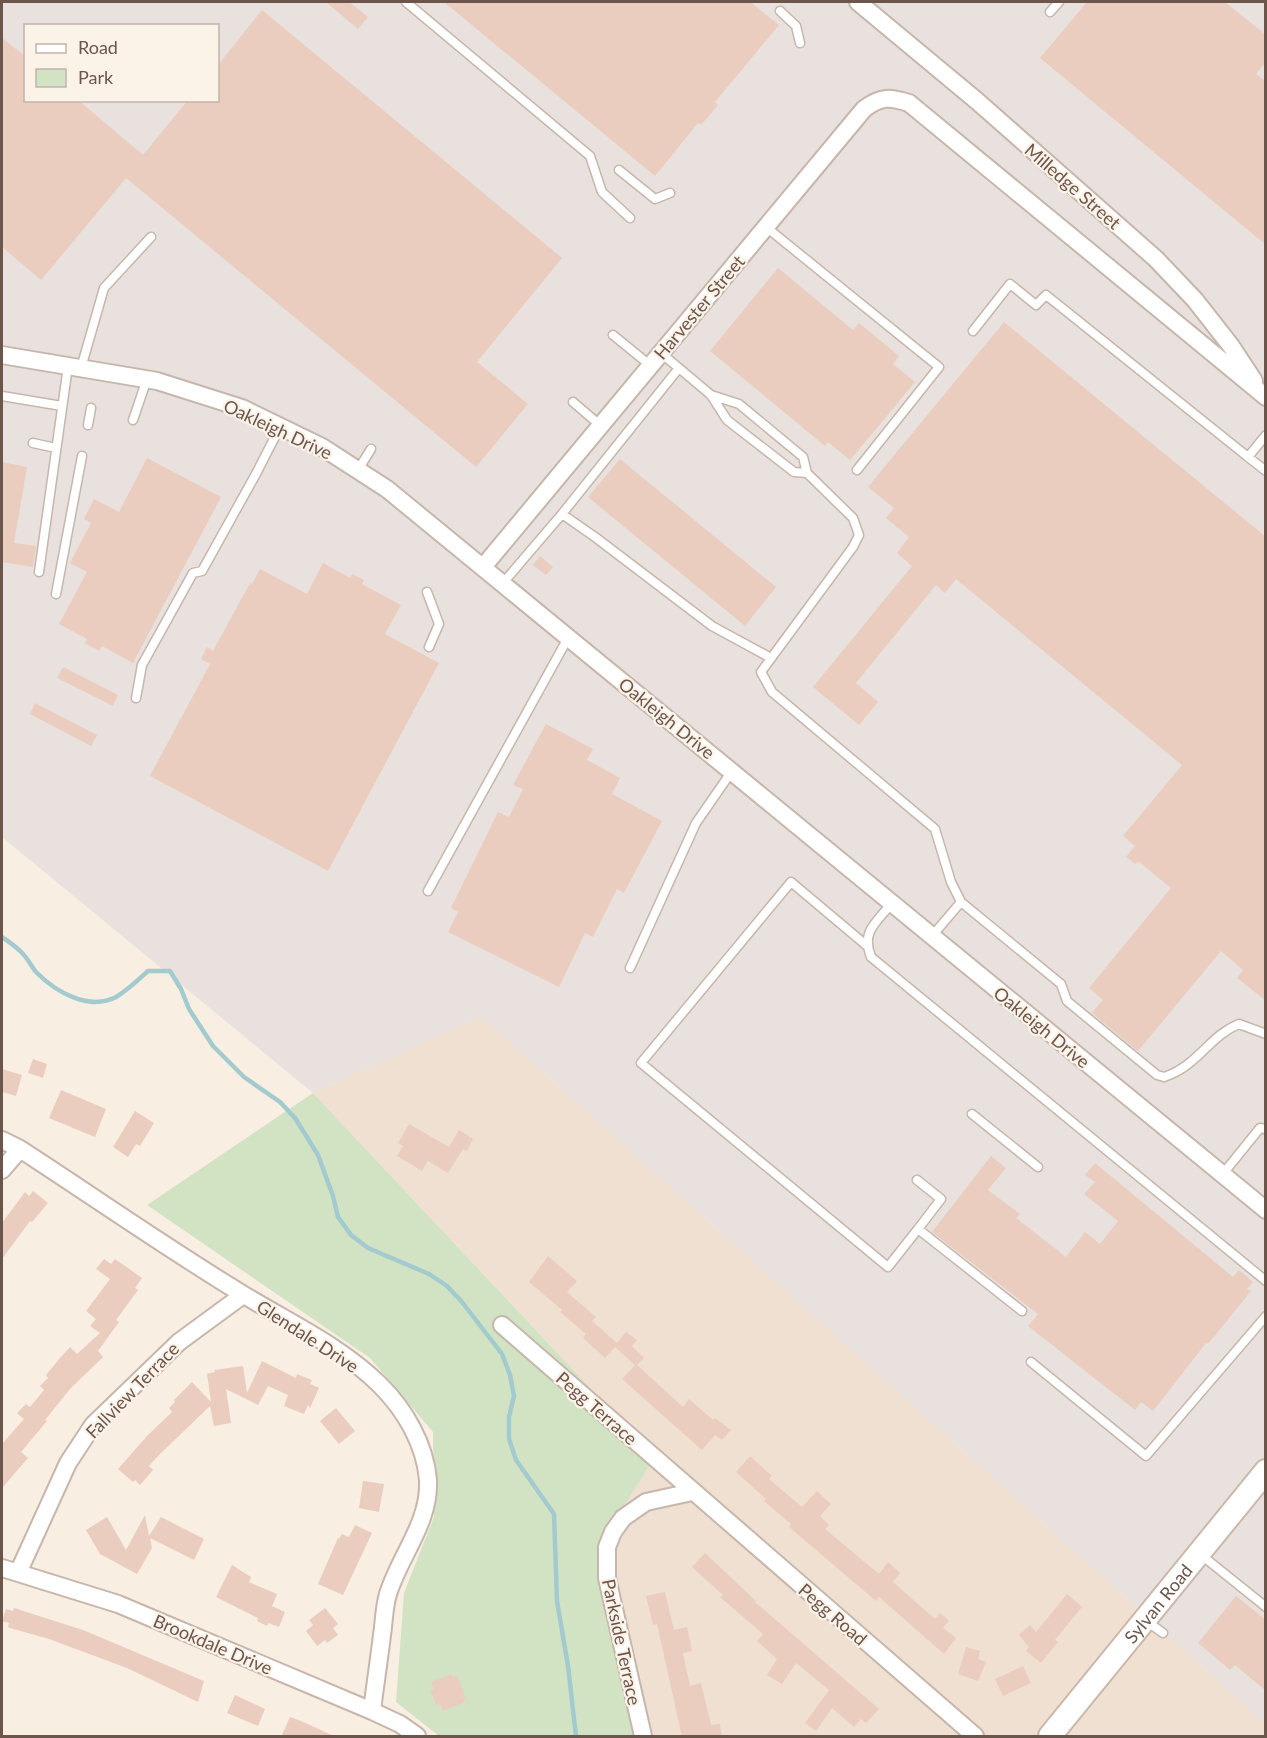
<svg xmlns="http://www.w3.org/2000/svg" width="1267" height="1738" font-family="Lato,sans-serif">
	<rect width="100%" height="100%" fill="#f8eee2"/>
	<path fill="#efe0d2" d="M481,1016L1265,1723V1736H643L597,1549L655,1457L313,1093Z"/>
	<path fill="#e8e1dd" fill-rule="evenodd" d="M2,2H1265V1723L481,1016L313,1093L2,837ZM26,26H218V100H26Z"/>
	<path fill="#d2e3c3" d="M313,1093L655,1457L597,1549L643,1736H439L396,1702L404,1593L434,1517L433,1432L370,1358L147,1205Z"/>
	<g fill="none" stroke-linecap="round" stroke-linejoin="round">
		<path stroke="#a2cacf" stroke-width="4.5" d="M2,937C9,942 18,948 23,954C29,960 32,968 37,973C56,992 89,1011 116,997C128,990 138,980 148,971H170L181,989L189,1009L213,1046L244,1077L280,1102L295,1118L318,1155L333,1196L338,1217L351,1235L368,1248L429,1274L447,1286L462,1302L502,1354L510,1375L514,1396L509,1417V1439L516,1460L554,1514L557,1601L568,1666L576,1736"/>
	</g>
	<path fill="#eacdbe" d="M326,2H349L368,17L358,29Z
		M444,2H750L779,25L715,102L718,105L701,125L698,123L655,176Z
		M1087,2H1225L1266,35V62L1256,74L1266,82V245L1040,58Z
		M262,10L562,258L477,362L528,404L476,467L126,178L41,280L2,247V38L26,57V100H78L143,155L188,100H218V65Z
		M778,268L853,330L859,323L899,356L893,364L915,382L850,460L828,442L825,446L710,351Z
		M1004,322L1266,537V1001L1237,978L1243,970L1221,951L1138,1051L1092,1013L1103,1000L1089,988L1171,888L1138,861L1135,864L1126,857L1135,846L1123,836L1182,765L956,579L945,593L936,585L856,683L878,702L859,725L813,687L912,566L897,553L909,537L886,518L894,508L868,487Z
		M147,458L221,497L133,663L102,646L99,651L85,643L87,639L59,624L87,572L70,563L91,523L84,519L94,499L119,512Z
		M620,459L776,587L745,626L588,497Z
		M2,462L27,467L14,543L36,546L33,567L2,562Z
		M540,556L553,567L546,575L533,565Z
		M323,563L350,578L352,574L364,580L362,584L401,605L385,634L439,663L328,871L150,776L210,664L201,659L207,647L213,651L250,583L252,584L260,569L307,594Z
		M63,667L118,695L113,706L57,678Z
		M35,703L97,735L91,746L30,714Z
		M546,724L593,749L587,760L620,778L612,794L662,821L624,893L617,889L593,937L585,933L559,987L448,932L458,912L451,908L498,812L509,817L523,789L513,785Z
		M33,1059L47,1064L43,1078L28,1073Z
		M2,1069L22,1075L16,1096L2,1092Z
		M61,1090L106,1109L95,1137L49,1118Z
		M135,1111L154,1123L140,1146L136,1144L128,1157L113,1147Z
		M409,1124L449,1147L459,1130L473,1139L467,1151L463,1149L448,1173L428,1161L422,1171L397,1156L403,1146L398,1143Z
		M991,1156L1006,1168L988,1190L1020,1214L1016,1218L1066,1257L1085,1232L1100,1244L1118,1221L1084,1194L1095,1182L1085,1175L1095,1163L1233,1277L1239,1270L1253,1282L1247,1289L1251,1291L1208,1344L1206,1343L1153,1411L1141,1402L1135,1410L1028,1326L1038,1314L932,1232Z
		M33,1191L48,1203L32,1222L30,1221L2,1259V1223L25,1192L29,1196Z
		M548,1256L577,1281L567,1292L596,1317L592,1321L617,1343L626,1332L637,1340L632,1346L644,1358L637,1365L683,1407L689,1399L713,1420L715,1418L731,1430L722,1440L715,1435L702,1450L622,1379L635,1365L615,1347L605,1358L583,1338L586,1334L560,1312L562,1310L529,1282Z
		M104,1259L111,1264L115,1259L142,1278L135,1288L138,1290L116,1320L119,1322L98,1351L103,1357L70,1389L45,1420L47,1421L21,1452L28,1458L2,1488V1444L24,1419L17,1413L26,1404L30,1407L44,1390L40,1386L48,1378L46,1375L60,1358L70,1347L77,1354L100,1333L90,1326L96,1319L86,1311L110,1279L96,1269Z
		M262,1361L296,1378L297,1374L312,1380L310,1384L319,1388L310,1408L308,1405L304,1414L284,1406L288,1395L268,1386L258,1405L226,1389L231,1423L214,1426L210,1406L159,1455L149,1466L153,1470L140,1485L135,1480L133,1482L118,1469L147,1436L172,1412L169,1408L175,1402L174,1400L192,1382L211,1402L207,1374L215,1372L214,1370L243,1366L247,1393Z
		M336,1408L355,1431L339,1444L320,1421Z
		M750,1456L772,1476L769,1479L802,1507L817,1491L831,1504L820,1516L829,1525L825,1529L879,1574L888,1562L900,1573L893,1582L935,1619L940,1613L949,1621L943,1628L956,1638L944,1654L879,1597L876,1601L789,1527L791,1524L764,1501L766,1499L736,1472Z
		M363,1481L384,1484L379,1512L359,1508Z
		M145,1515L149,1536L161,1517L204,1539L194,1560L150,1538L152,1548L137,1574L100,1554L86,1530L107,1517L126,1550Z
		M355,1525L372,1533L343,1595L318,1584L338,1538L339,1539L342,1534L349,1537Z
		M705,1553L756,1601L755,1602L879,1709L866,1723L861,1719L854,1727L832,1708L816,1731L805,1723L829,1690L796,1663L782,1684L767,1675L777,1659L757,1641L763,1634L720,1597L723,1595L692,1567Z
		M232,1565L251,1577L249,1582L277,1594L272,1606L285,1612L279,1627L268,1623L267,1626L257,1621L258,1618L216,1597Z
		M665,1592L674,1630L687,1627L692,1651L683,1653L690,1686L701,1683L711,1725L720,1724L722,1737H682L657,1624L653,1625L646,1596Z
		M1067,1594L1082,1607L1055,1640L1058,1642L1041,1663L1026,1651L1029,1647L1019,1635L1030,1625L1036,1632Z
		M1236,1596L1266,1620V1691L1235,1665L1230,1670L1198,1643Z
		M14,1608L83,1630L204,1681L198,1702L127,1668L49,1639L10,1628L8,1627L9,1623L2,1621L6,1609L13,1611Z
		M325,1608L338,1624L333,1628L338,1635L327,1643L325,1640L317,1646L306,1631L313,1625L309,1620Z
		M966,1647L980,1651L978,1659L986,1662L978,1681L958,1674Z
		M1023,1666L1031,1683L1003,1696L995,1679Z
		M452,1674L453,1677L457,1675L466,1699L463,1700L464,1702L443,1711L440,1704L436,1705L430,1690L434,1689L431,1682Z
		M235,1695L265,1709L258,1726L227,1713Z
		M290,1717L301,1721L336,1737H281Z"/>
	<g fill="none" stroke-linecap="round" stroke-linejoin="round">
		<defs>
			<path id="lane" d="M406,2L590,156L602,192L630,218
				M780,11L796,26L800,43
				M1050,12L1059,2
				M619,170L655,199L670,193
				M766,227L939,367L857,470
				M973,331L1010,284L1036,305L1046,295L1248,457L1266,435
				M613,335L651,366
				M661,353L711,395L727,420L794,472L807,473L853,518L859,535L853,547L761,672L772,692L935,829L951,882L961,902L1061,984L1067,1001L1157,1075L1164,1077C1198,1066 1209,1036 1239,1024L1266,1034
				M81,368L104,288L151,237
				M711,395L739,404L803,457L807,473
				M2,396L62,406
				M573,402L601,426
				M133,420L147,379
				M88,425L91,408
				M33,443L56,448
				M1248,457L1266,471
				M358,470L371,449
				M562,514L679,368
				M39,572L68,366
				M503,583L562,514L595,537L712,626L771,658
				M427,592L439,624L429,647
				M56,594L82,456
				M136,698L142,665L193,573L202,571L257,472L280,427
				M428,891L568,638
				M892,903C876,923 861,931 871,957L1266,1281
				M932,936L961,902
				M866,945L791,882L641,1063L888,1267L918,1229L1022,1311
				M630,968L696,823L732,771
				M972,1114L1038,1167
				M1222,1175L1260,1128L1266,1129
				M917,1180L941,1199L918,1229
				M1031,1362L1146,1456L1266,1316
				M1200,1554L1266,1607
				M1145,1620L1163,1633"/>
			<path id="street" d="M858,2L977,101L1156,259L1195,300L1231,346L1254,381
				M2,355L157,381L242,408L322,447L387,489L1266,1210
				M483,567L864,109C881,96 890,97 909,103L1266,397
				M2,1140L20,1149C94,1197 168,1249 244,1295C290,1323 342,1347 380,1385C405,1410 425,1444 428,1480C430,1523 400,1555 388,1594C384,1607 384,1622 382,1635C379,1660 375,1686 372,1711
				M2,1170L20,1149
				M502,1325L975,1736
				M2,1568L118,1604L372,1711L400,1724L417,1736
				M18,1573L68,1463L93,1425L179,1342L243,1295
				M643,1736L607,1578V1547L613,1532L623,1518L646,1502L692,1492"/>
			<g id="secondary">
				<path id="s1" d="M1050,1736L1266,1471"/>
			</g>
		</defs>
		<use href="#lane" stroke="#c7b6ab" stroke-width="11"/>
		<use href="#street" stroke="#c7b6ab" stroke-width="20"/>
		<use href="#secondary" stroke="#ccb8ab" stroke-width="26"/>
		<use href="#lane" stroke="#fff" stroke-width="8"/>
		<use href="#street" stroke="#fff" stroke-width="16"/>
		<use href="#secondary" stroke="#fff" stroke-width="22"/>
	</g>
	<g text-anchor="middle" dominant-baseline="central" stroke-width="4.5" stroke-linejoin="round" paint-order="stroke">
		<g font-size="18" fill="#6c564c" stroke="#fcf3e8">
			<text transform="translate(1073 186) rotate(41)">Milledge Street</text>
			<text transform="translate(699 307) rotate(-50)">Harvester Street</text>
			<text transform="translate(278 429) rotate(25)">Oakleigh Drive</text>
			<text transform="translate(667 718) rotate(39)">Oakleigh Drive</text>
			<text transform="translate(1042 1027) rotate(39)">Oakleigh Drive</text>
			<text transform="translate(308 1336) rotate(33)">Glendale Drive</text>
			<text transform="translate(132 1390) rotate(-46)">Fallview Terrace</text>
			<text transform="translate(597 1408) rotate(41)">Pegg Terrace</text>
			<text stroke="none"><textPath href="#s1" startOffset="171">Sylvan Road</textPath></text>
			<text transform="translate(833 1614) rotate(41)">Pegg Road</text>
			<text transform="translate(622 1642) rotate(78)">Parkside Terrace</text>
			<text transform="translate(213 1644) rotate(23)">Brookdale Drive</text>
		</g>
	</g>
	<rect width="1267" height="1738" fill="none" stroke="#6c564c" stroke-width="6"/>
	<rect x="24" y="24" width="195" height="78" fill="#fcf3e8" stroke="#c2b4aa" stroke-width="1.5"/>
	<rect x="36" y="44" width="30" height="9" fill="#ffffff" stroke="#c2b4aa" stroke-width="1.5"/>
	<text x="78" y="54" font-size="18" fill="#6c564c">Road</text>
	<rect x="36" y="69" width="30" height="18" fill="#d2e3c3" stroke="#c2b4aa" stroke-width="1.5"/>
	<text x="78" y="84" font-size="18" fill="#6c564c">Park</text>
</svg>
